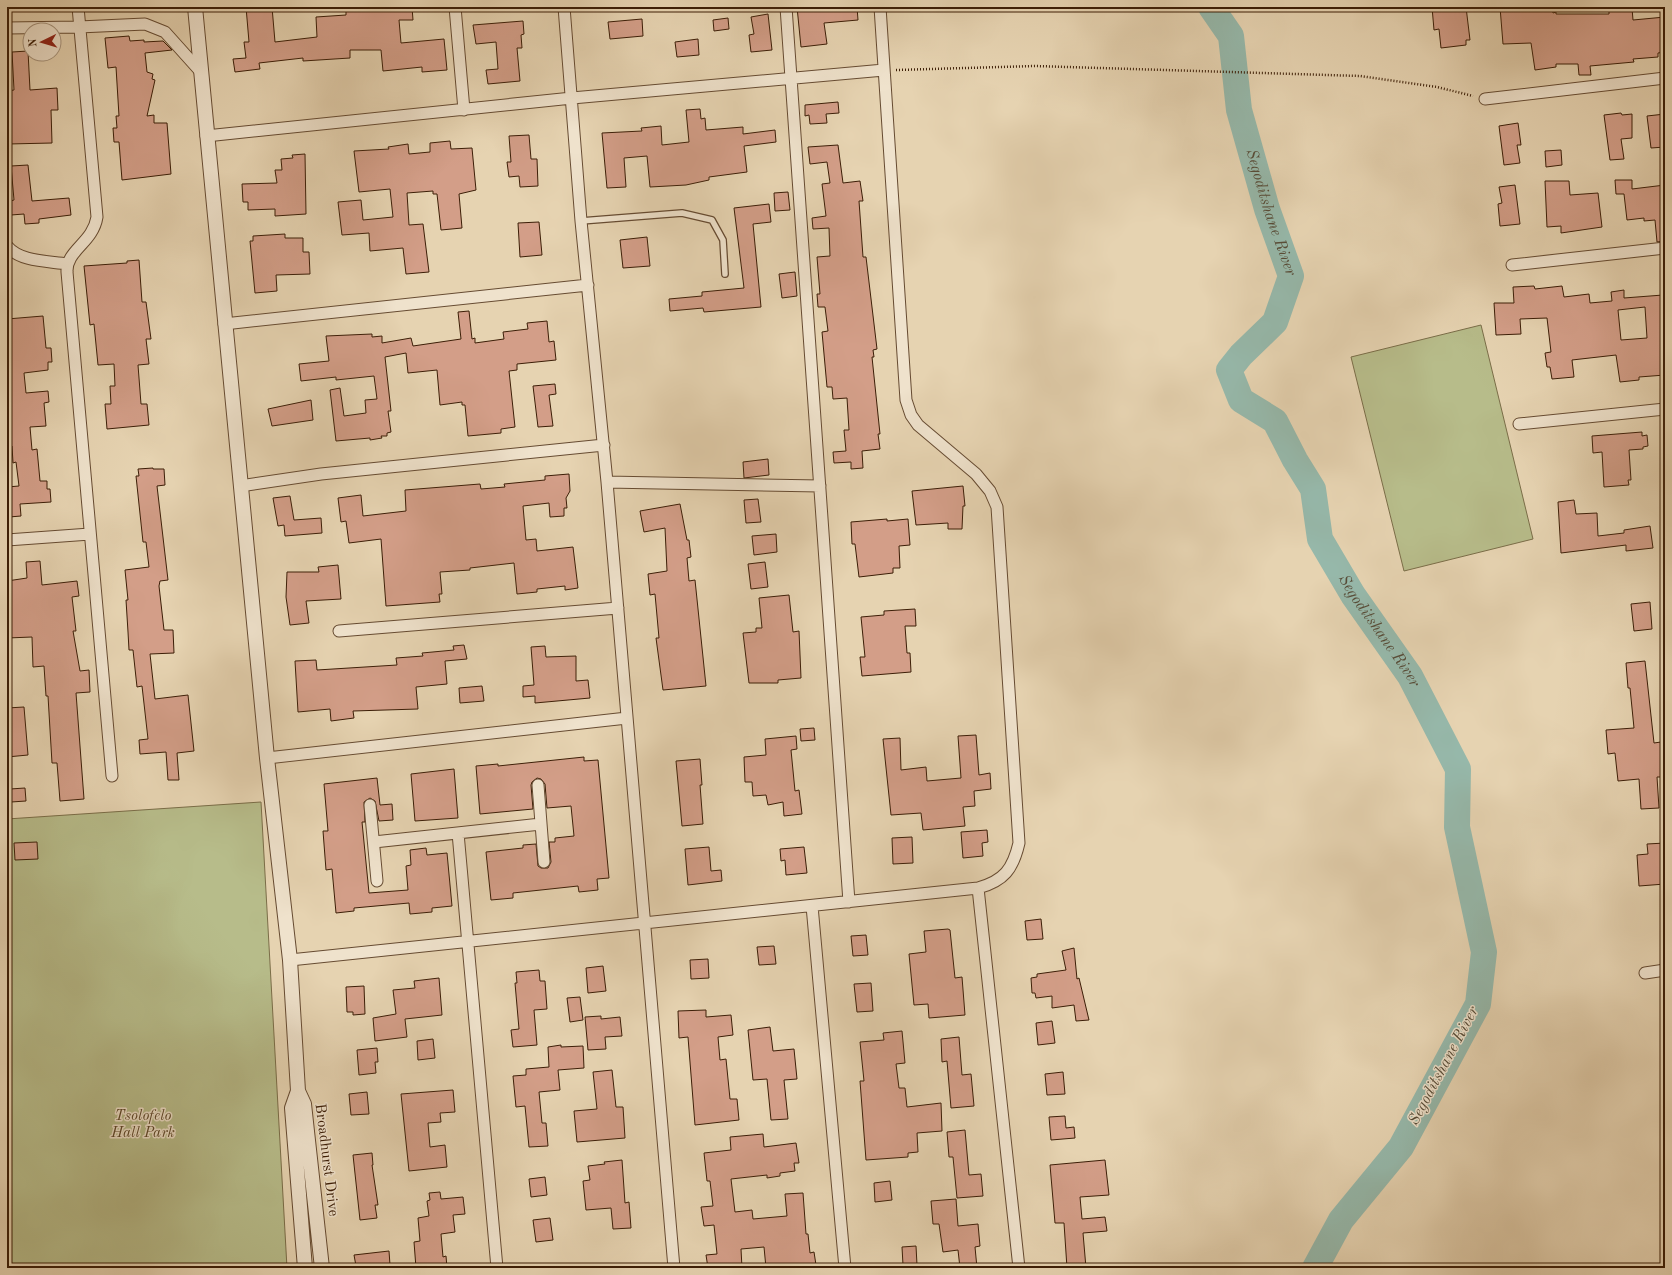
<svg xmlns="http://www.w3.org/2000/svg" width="1672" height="1275" font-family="'Old Standard TT',serif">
	<rect width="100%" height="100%" fill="#e6d3b1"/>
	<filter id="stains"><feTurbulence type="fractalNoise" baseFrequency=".005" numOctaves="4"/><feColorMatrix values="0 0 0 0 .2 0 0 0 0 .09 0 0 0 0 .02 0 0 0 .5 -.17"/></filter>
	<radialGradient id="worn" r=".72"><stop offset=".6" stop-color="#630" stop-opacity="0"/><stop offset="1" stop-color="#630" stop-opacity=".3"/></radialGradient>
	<path fill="#b7bc8a" stroke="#7a6d48" d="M1481,325L1533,539L1404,571L1351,357Z
		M261,802L287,1268H7V819Z"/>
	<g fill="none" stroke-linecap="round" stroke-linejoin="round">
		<path stroke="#96b8aa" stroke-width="26" id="s1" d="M1211,7L1231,36L1239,110L1267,209L1291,276L1275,322L1241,355L1229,370L1241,400L1275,421L1295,460L1313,489L1320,539L1353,595L1410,676L1458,769L1457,827L1484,952L1478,1004L1401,1147L1341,1220L1315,1268"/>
	</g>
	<path fill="#d39e88" stroke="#3c1e07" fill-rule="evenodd" d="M246,7H272L275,42L317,37L316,17L346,15V7H412L413,20H399L401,43L444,39L447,70L422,72V67L383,71L381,50H350V58L303,61V58L259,63L260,69L235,72L233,59L246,58L244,42H249Z
		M797,7H857L858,20L824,23L827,44L801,47Z
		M1432,7H1466L1470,40H1466V45L1441,48L1439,29L1434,30Z
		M1500,7H1552L1553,13L1556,12V14H1609V10L1632,8L1633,20L1665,17V52L1658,53V57L1633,59L1634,62L1590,66L1591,75H1579L1578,64H1556V67L1535,70L1531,43L1503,44Z
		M768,14L772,50L751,52L749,35L754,34L751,17Z
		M728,18L729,29L714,31L713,20Z
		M642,19L643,36L610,39L608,22Z
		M523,21L524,34L521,35L522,48H517L520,81L488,84L486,70L498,69L496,42L476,44L473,25Z
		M129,36L130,41L144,40V42L163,41L172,50L145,53L147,72L153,74L152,79L155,80L147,116L154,115V123H167L171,174L122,180L119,142H114L113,128H117L116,116H119L116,67L108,68L105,38Z
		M698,39L699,55L677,57L675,42Z
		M28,51L30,90L57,88L58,110H51L52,143L8,144L7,91L14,90L12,52Z
		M838,102L839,113L826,114L827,123L810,124L809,115L805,116V105Z
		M700,109L701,119L705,118L706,130L743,127V134L775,130L776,142L744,146L747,172L709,177V180L686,185L650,187L647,156L624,158L626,187L607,188L602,133L642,131L641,128L661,126L662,145L689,142L686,110Z
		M1621,113L1622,115L1632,114V138L1621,139L1624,159L1610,160L1604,115Z
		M1665,114V147L1651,148L1647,116Z
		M1518,123L1521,145H1517L1520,163L1504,165L1499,126Z
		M529,135L531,159H537L538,186L520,187L519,176L509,177L507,162H511L509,136Z
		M450,141L451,149L472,148L476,190L459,194L462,228L441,230L437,194H433V191L407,193L409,225L423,224L429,272L406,274L403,248L370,251L369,233L342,235L338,202L361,200L363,220L393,217L390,189L359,192L354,151L389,149L388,147L408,144L409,154L430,152V143Z
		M838,145L843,183L860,181L863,201H859L863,257H866L877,349L873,350L874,357H872L880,434H878L880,449L862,451L863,468L851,469V462L834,463L833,452L846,451L844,430H849L847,398L833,399L832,387H827L822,332L828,331L825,307H818L817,294H820L817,257L830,256L829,228L813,229L812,218L826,216L822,184L830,183L827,162L810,164L808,147Z
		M1561,150L1562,165L1546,167L1545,151Z
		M305,154L306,214L275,216V209L248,210V202H243L242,184L277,183L275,170H282L281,159L293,158L292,155Z
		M28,165L32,201L69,198L71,215L39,219V223L25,224L24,214L11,215L10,201L14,200L11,166Z
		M1615,180H1632V189L1665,185V241L1657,242L1655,220L1644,221V218L1627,220L1624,194H1616Z
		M1545,181H1569L1570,195L1598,193L1602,227L1561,233V226L1547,227Z
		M1515,185L1520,224L1500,226L1498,204L1502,203L1499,187Z
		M788,192L790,210L775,211L774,193Z
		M769,204L771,222L753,224L761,307L704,312L703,308L670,311L669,299L702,296V292L744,288L734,208Z
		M539,222L542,255L520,257L518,223Z
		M285,234V238H303V252H309L310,274L276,275L277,291L255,293L250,241H253V236Z
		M647,237L650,266L623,268L620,240Z
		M139,260L142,302H146L151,339H146L149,364L138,365L141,404H147L149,425L107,429L105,404H111L110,386H115L114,364L98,365L94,324L90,325L84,266L127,263V261Z
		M795,272L797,296L782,298L779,274Z
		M1534,286L1535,289L1562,286L1564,297L1589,294L1590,303L1612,301L1611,292L1624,290V298L1663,295V308H1665V375L1639,377V380L1620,382L1616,355L1572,360L1574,377L1552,379L1550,367H1547L1545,353L1551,352L1547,318L1520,319L1521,334L1496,335L1494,303H1514L1513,287ZM1645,307L1647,338L1621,340L1618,310Z
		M469,311L472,339L475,338V343L504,339L503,332L528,329L527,323L547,321L549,342L554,341L556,360L517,364V370L509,371L515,427L501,429V433L468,436L465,405H462V402L440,405L437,370L408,373L406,353L385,357L391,411H388L391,432L387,433V436H381L382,438L370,440V438L336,441L330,390L340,388L344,416L366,413L365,400L377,399L374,376L336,380V377L301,381L299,364L329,361L326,336L372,334V337L382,336V343L411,338L413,346L461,339L458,312Z
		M43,316L46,348H51L52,362H48V370L24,373L26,393L48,391L49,402L44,403L46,426L30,427L32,450L37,449L40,481H47V489H50L51,502L20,504L21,516L9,517L7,487L19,486L16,462L13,463L12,446H7V365H10L9,343H7V319Z
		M555,384L556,394L549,395L553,426L538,427L533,386Z
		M311,400L313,420L272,426L268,409Z
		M1642,432V436L1647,435L1648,446L1643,447V449L1629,450L1631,480H1628L1629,485L1604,487L1602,452L1593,453L1592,436Z
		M768,459L769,475L744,478L743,462Z
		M153,468V469H164L165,485L157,486L168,580L160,581L159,586L164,630H173L174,653L150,654L155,699L188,695L194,751L177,753L179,780H168L166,752L140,754L139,740L148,739L142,686L137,687L133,650H129L128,632L126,600H128L125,570L149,567L146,542H143L136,476H139L138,469Z
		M569,474L570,491L566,498L567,508H564V516L550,517L549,503L523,506L526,540L536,539L537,551L573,547L578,588L565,590V586L537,589V592L517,594L514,563L470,568V570L440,572L442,594H439L440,602L386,606L381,539L349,543L346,521L341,522L338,498L361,495L363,516L406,511L405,490L480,484L481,489L505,487L504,484L545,480V476Z
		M963,486L965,506H963L962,529H948V523L916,525L912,491Z
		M290,496L294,520L321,518L322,533L285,536L284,525L278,526L273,498Z
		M758,499L761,522L746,523L744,500Z
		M1574,500L1576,514L1597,513L1598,536L1624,533V530L1650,526L1653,548L1626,551V545L1561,553L1558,502Z
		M680,504L687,540H689L691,557L687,558L689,581L695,580L706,686L663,690L656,638H659L655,594L650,595L648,574L667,571L665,528L644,532L640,511Z
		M887,519V521L908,519L910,545L899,546L900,568H893V573L859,577L855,544H852L851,522Z
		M776,534L777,552L754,555L752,536Z
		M40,561L42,585L77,581L79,596L72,597L76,631H73L80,671L89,670L90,692L76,693L84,799L60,801L57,763H52L48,696H46L44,666L33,667L32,637L7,638V581L27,578L26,562Z
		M765,562L768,587L751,589L748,564Z
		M338,565L341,599L306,601L309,623L290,625L286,597L287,572H319L318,567Z
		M789,595L793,632L799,631L801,678L778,680V683H749L743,633L756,632V628H762L759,598Z
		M1650,602L1652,629L1634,631L1631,604Z
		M915,609L916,626H905L907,653H910L911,672L862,676L860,657H865L861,617L884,615V611Z
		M464,645L467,659L445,661L447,684L416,687L418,709L353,711L354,718L331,721L330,709L298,712L295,661L316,660L317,670L397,665L396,658L423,656L422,653L454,650L453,646Z
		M545,646L546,657L576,656V681L588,680L590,698L535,703V696L523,697V686L534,685L531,647Z
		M1645,661L1654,743L1661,742L1664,777H1657L1659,808L1641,809L1639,779L1618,781L1615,753L1608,754L1606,730L1634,728L1630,688H1628L1626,663Z
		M482,686L484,701L460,703L459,688Z
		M24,707L28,755L7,757V708Z
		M814,728L815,740L801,741L800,729Z
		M976,735L979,775L990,773L991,789L974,791L975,806L963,807L965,826L923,830L921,813L891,815L883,739L900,738L901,770L926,767L927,781L961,778L958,736Z
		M796,736L797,749L791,750L795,791L799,790L802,814L784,816L783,802L768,805L766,795L753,796L752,782H745L744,757L766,755L765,739Z
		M584,757V761L598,760L609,878L597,879L598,890L579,892L578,886L513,893V898L491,900L486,852L523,848V845L536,844L538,866L541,868H548L551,862L549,842H555V838L574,836L571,806L547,808L545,784L541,779L537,778L532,782L531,785L533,809L480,814L476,766L498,764V766Z
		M700,759L702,785H700L703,824L682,826L676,761Z
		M454,769L458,818L415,821L411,774Z
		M377,778L380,805L392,804L393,820L379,821L375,801L370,798L364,802L365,822H362L369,893L408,890L406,866L411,865L410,850L426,848L427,855L447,853L452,906L432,908V912L410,914L409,903L354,908V911L336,913L332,869L326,870L323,831H328L324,784Z
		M25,788L26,801L11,802L10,789Z
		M987,830L988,842L982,843L983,856L963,858L961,832Z
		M912,837L913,863L893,864L892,838Z
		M37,842L38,859L15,860L14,843Z
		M1665,843V884L1639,886L1637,855L1648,854L1647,844Z
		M709,847L711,871L721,870L722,881L688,885L685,849Z
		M804,847L807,873L786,875L785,860L781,861L780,849Z
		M1041,919L1043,939L1027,940L1025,921Z
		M948,929L950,930L955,978L962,977L965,1015L929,1018L928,1004L914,1005L909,954L926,952L924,931Z
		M866,935L868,955L853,956L851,936Z
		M774,946L776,964L759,965L757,947Z
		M1074,948L1077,979L1079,978L1089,1020L1076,1021L1074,1005L1052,1008V996L1036,998L1035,993H1032L1031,978L1037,977V974L1066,970L1062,951Z
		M708,959L709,978L691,979L690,960Z
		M603,966L606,991L588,993L586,968Z
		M539,970L540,981H545L547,1009L534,1010L537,1045L513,1047L511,1030L519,1029L515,983H517L516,972Z
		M439,978L442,1015L405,1019L407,1037L375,1041L373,1018L396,1014L393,990L415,988L414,981Z
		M871,983L873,1011L857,1012L854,984Z
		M364,986L365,1014L353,1015V1012H347L346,987Z
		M580,997L583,1020L570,1022L567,998Z
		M706,1010V1017L731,1015L733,1035L718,1037L720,1060L726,1059L730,1099H737L739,1120L695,1125L688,1037L679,1038L678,1011Z
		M601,1016V1019L620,1017L622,1036L605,1037L606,1049L588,1050L585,1017Z
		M1052,1021L1055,1043L1038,1045L1036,1023Z
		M770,1027L773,1051L794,1049L797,1079L784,1080L788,1119L771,1120L767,1079L753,1080L748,1030Z
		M902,1031L905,1063L896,1064L899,1088H905L907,1107L941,1103L942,1131L917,1133L918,1152L908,1153V1157L866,1160L860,1081H864L860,1042L884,1040L883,1033Z
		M959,1037L962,1075L971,1074L974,1106L951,1108L947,1061L942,1062L941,1039Z
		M433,1039L435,1058L418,1060L417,1041Z
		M561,1045V1047L583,1046L584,1068L558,1070L560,1090L539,1092L542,1123H546L548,1146L529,1147L525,1106L516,1107L513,1076L526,1075V1069L549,1067L548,1047Z
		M377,1048L378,1062H375L376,1073L359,1075L357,1050Z
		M612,1070L616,1107H623L625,1138L577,1142L574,1111L597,1109L593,1072Z
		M1063,1072L1065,1094L1047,1095L1045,1074Z
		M453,1090L455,1112L440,1113L441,1122L428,1123L430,1147L445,1145L447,1167L409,1171L401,1094Z
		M367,1092L369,1114L351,1115L349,1094Z
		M1065,1116L1066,1128L1074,1127L1075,1138L1051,1140L1049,1117Z
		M965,1130L969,1175L981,1174L983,1196L957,1198L953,1157H949L947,1132Z
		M763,1134L764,1147L796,1143L799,1163H794L795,1171L780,1173V1176L767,1178V1175L731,1179L735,1212L752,1210L753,1219L787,1216L785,1194L803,1193L806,1234H808L810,1253L814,1252L816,1265L766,1268L764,1247L741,1249L742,1268H708L706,1255L717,1254L714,1225L704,1226L701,1207L713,1206L710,1181H707L704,1153L731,1150L730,1137Z
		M372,1153L373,1165H372L378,1205H375L377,1218L360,1220L353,1155Z
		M622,1160L625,1203L629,1202L631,1228L613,1229L611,1208L586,1210L583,1181L590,1180L588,1166L605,1164L604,1162Z
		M1105,1160L1109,1195L1080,1197L1082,1219L1105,1217L1107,1231L1083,1233L1086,1268H1067L1064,1223H1055L1050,1165Z
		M545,1177L547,1195L531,1197L529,1179Z
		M890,1181L892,1200L875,1202L874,1183Z
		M440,1192L441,1199L463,1197L465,1214L453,1215L455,1232L441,1234L443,1257L446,1256L447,1268H416L414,1242L420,1241L418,1218L429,1216L427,1201L430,1200L429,1193Z
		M956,1199L958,1226L978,1224L980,1246L975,1247L977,1268H960L958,1250L943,1252L939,1224H933L931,1201Z
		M550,1218L553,1240L536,1242L533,1220Z
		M916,1246L917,1265H903L902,1247Z
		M389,1251L390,1265L383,1266V1268H363V1265L356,1266L354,1255Z"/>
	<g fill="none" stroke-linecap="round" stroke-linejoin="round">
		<defs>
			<path id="service" d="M581,221L682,213L712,220L723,240L725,274"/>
			<path id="minor" d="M78,7L97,217C93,243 66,250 67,272L112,776
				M455,7L464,110
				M564,7L581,221L607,482L674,1268
				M786,7L849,902
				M7,28L79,27L145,24L165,32L200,71
				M1485,99L1665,78
				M206,136L572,98L884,70
				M7,246C20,262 48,261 67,264
				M1512,265L1665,248
				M224,324L588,285
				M1519,424L1665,409
				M607,482L820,486
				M240,486L321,474L604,445
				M7,540L90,534
				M339,631L618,608
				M267,758L627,718
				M538,785L544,862
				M370,805L377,881
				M458,833L497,1268
				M374,842L541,824
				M978,888L1019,1268
				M812,906L845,1268
				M290,960L978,888C1004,881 1013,869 1019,843L997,507L990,491L976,474L918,425L911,415L906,400L880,7
				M1645,973L1665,970"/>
			<path id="tertiary" d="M195,7L267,758L290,960L298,1091L304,1104L322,1268
				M298,1091L292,1108L305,1268"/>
		</defs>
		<use href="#service" stroke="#664b32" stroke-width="8"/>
		<use href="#minor" stroke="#664b32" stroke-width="13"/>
		<use href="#tertiary" stroke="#664b32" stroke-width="16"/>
		<path stroke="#3c1e07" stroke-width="2.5" stroke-dasharray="1 2" stroke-linecap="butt" d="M896,70L1035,66L1360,76L1437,87L1473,96"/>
		<use href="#service" stroke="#efe2cc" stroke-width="5.5"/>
		<use href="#minor" stroke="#efe2cc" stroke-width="11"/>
		<use href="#tertiary" stroke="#efe2cc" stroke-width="14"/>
	</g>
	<g text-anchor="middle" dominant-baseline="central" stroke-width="3" stroke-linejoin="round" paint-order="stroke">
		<g font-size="15" font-style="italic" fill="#5b4628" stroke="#efe2cc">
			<text x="143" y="1116">Tsolofelo<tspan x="143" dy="17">Hall Park</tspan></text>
		</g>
		<g font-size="15" fill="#3c1e07" stroke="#efe2cc">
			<text transform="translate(326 1160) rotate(83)">Broadhurst Drive</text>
		</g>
		<g font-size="16" font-style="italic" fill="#574c38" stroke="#efe2cc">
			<text stroke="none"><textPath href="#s1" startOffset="217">Segoditshane River</textPath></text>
			<text stroke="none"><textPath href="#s1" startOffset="709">Segoditshane River</textPath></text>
			<text transform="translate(1444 1066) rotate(-62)">Segoditshane River</text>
		</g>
	</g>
	<rect width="1672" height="1275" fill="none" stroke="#e6d3b1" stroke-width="24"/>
	<rect x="8" y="8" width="1656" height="1259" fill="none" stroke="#3c1e07" stroke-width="2"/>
	<rect x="12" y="12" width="1648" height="1251" fill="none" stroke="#3c1e07"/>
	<g transform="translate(42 42) rotate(265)"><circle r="19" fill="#efe2cc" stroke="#a7947d"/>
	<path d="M0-3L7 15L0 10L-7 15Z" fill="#8f2418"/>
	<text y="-6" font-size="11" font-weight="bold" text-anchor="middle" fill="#3c1e07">N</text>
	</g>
	<rect width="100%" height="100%" filter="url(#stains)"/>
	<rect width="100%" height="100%" fill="url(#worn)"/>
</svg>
